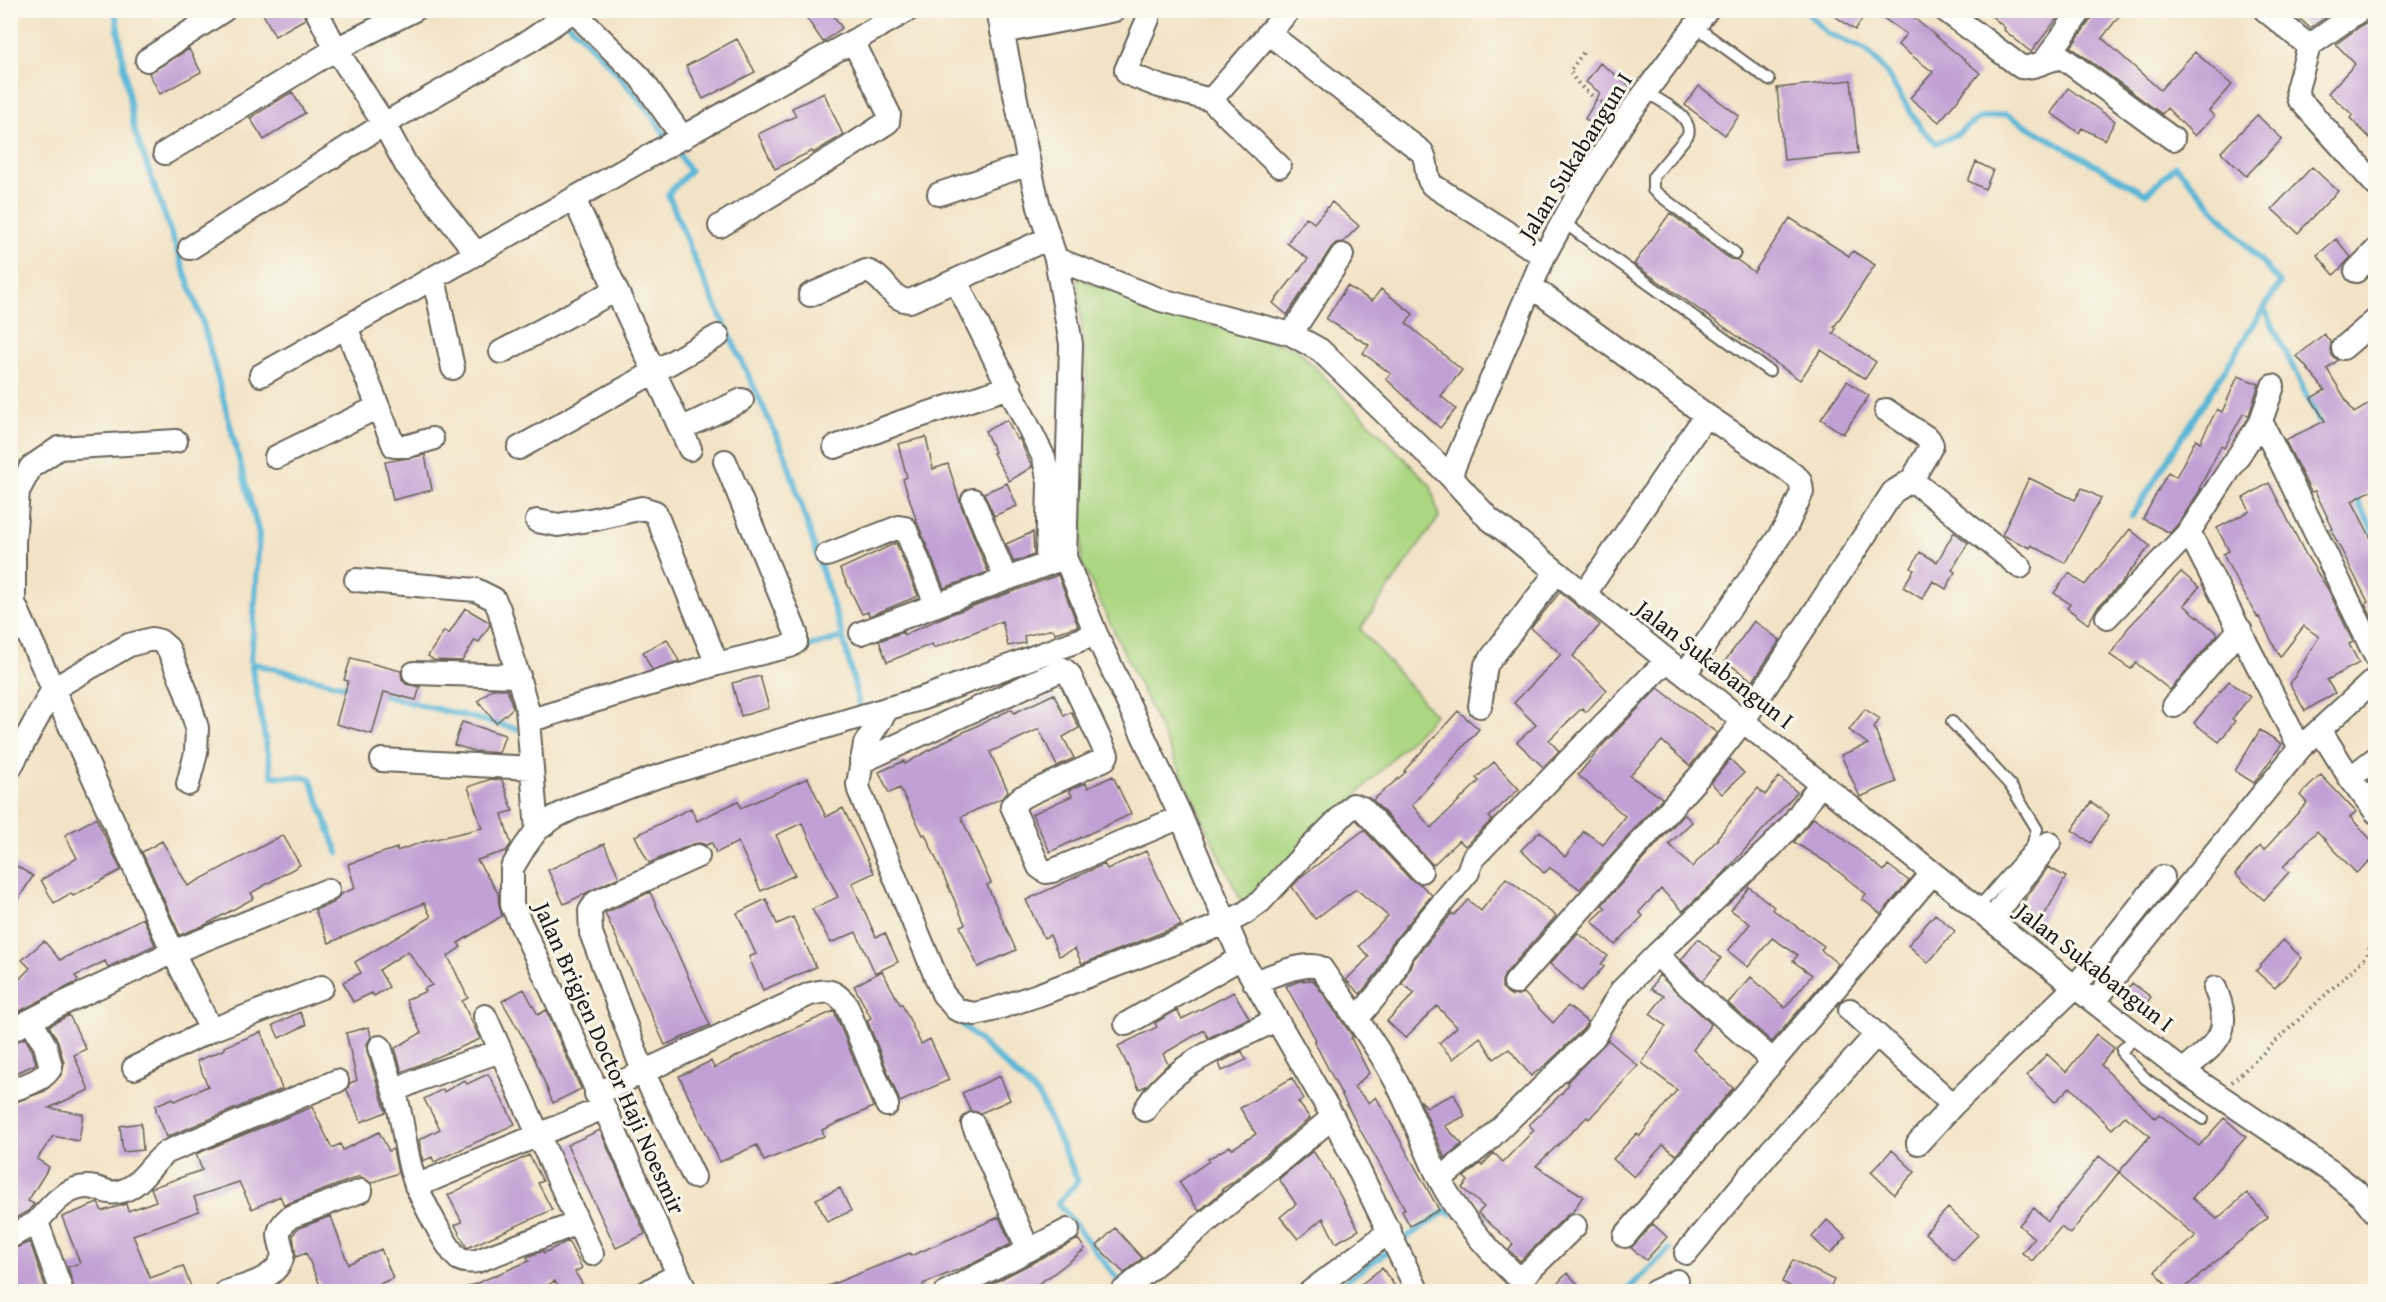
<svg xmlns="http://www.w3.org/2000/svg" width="2386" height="1302" font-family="'Gentium Book Plus',serif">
	<rect width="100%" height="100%" fill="#fbf7ec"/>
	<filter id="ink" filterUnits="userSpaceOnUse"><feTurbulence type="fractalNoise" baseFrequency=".0167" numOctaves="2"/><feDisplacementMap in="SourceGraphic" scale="12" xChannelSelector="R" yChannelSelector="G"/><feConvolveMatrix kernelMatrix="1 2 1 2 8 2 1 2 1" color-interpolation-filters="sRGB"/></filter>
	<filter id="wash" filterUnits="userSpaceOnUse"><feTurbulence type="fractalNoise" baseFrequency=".008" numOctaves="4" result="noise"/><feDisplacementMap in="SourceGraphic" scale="24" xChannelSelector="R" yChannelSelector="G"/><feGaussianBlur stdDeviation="1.35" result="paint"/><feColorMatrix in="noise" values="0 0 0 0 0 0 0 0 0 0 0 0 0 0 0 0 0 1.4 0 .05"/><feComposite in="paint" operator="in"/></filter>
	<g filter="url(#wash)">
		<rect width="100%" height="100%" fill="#f1e3c6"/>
		<path fill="#acd682" stroke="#64794f" stroke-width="1.5" d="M1077,278L1208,324L1297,349L1431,486L1439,517L1360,629L1435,715L1245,909L1081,561L1087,383Z"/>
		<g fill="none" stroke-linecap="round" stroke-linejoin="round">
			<path stroke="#58b5d6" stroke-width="6" d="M115,10L134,129L203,323L259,534L251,663L272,776L310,778L338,853
				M1805,10L1827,33L1867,50L1885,71L1920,127L1936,143L1956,135L1978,119L2006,114L2146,194L2176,166L2280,283L2132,516
				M566,21C604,57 640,96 669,140
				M675,148L690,171L668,194L698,268L785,454L843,637L861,712
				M2264,308L2323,429
				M2353,492L2376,537
				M800,649L843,637
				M251,663L352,688
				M377,694L518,729
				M955,1018L1039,1096L1078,1181L1058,1203L1123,1286
				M1400,1242L1447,1210L1450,1214
				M1516,1281L1526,1292
				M1330,1292L1392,1248
				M1625,1292L1670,1249"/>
		</g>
		<g id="blocks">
			<path fill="#c1a0d4" d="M261,10H303L305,19L275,36Z
				M801,10H830L842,28L823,42Z
				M1826,10H1868L1855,30Z
				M1872,10H1920L1914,18L1980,73L1939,122L1910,98L1933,72L1898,45L1906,34Z
				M1985,10H2064L2031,52L2004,30L2005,28Z
				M2094,10H2124L2102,38L2160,90L2195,52L2232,85L2209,111L2214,116L2195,136L2167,108L2162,114L2071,47L2092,18Z
				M2290,10H2336L2310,28Z
				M2365,23L2376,34V144L2350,118L2353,115L2328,93L2355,64L2336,44Z
				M737,39L755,72L703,99L686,66Z
				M189,49L201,72L160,94L149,73Z
				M1600,63L1630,86L1609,111L1612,113L1603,130L1585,119L1600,93L1586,82Z
				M1851,80L1858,153L1784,160L1777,88Z
				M1699,86L1739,116L1725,135L1685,105Z
				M2068,88L2115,121L2105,140L2082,128L2079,133L2051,113Z
				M292,92L305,113L264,140L250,118Z
				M824,93L843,135L813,153L812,151L775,169L758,134L796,116L792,108Z
				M2257,115L2282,139L2246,176L2221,152Z
				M1976,162L1993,170L1985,189L1968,181Z
				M2312,167L2338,191L2298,233L2272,209Z
				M1332,202L1359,226L1343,242L1336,243L1331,248L1287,315L1273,303L1308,259L1287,243L1306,217L1314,223Z
				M1670,213L1730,259L1737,260L1754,272L1790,218L1849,256L1853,251L1875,265L1834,327L1836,329L1833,333L1876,362L1865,379L1821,350L1800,380L1634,264Z
				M2336,239L2351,257L2334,275L2317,255Z
				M1347,286L1372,301L1381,289L1413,314L1406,323L1462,370L1441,396L1456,409L1440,428L1386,379L1391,374L1363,353L1369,345L1326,319Z
				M2324,334L2331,343L2330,350L2332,356L2338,360L2327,369L2354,413L2376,400V488L2352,501L2376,548V625L2365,604L2368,602L2331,530L2333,529L2315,491L2311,492L2285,440L2325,421L2311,398L2325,390L2297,356Z
				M2238,376L2259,384L2249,415L2243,414L2224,448L2221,446L2199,489H2201L2178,524L2170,533L2143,519L2168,472L2176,477L2196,439L2200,442L2217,409L2222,412Z
				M1847,381L1869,396L1843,434L1821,419Z
				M1007,420L1017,440L1019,438L1032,467L1009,481L993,453L995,452L985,431Z
				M926,437L933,469L948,464L961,505L988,572L944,588L917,522L903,479L907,477L898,444Z
				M425,455L432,490L393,500L385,462Z
				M2029,478L2075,500L2082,488L2101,498L2065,563L2031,545L2030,548L2002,535Z
				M1007,483L1017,506L994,516L984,493Z
				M2269,483L2306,555L2328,589L2353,642L2349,644L2359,663L2327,680L2335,693L2305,711L2290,684L2319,637L2304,626L2280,657L2259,617L2258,618L2232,572L2223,554L2229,551L2217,528L2250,511L2243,498Z
				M2130,529L2150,546L2120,584L2097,608L2088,624L2067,608L2070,604L2054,593L2069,573L2085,585Z
				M1033,532L1034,555L1014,562L1006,544Z
				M1954,532L1968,543L1952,570L1955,572L1946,589L1933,581L1922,599L1903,587L1914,570L1911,568L1920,552L1937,562Z
				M896,543L918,596L869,616L868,612L862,614L840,569Z
				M2181,572L2199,587L2184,605L2218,634L2170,690L2136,663L2131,669L2110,655L2128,628Z
				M1058,575L1078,626L1055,633L1053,629L1024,636L1025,643L1008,646L1002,621L934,648L932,644L887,662L879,641L903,632L904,635L946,616Z
				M1560,592L1600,625L1573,656L1607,690L1586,712L1582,708L1549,740L1559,751L1543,767L1517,742L1536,725L1514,703L1561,654L1531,628Z
				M465,608L489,622L490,625L479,642L475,640L462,661L434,660L428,656L444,631L449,634Z
				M1754,621L1780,640L1753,681L1725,661Z
				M667,639L679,661L652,670L643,652Z
				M351,658L401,671L402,679L406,684L420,687L416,700L384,692L372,734L336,724L348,681L344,680Z
				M760,676L769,708L741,716L732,683Z
				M2229,681L2250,697L2232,719L2235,721L2219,742L2194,723Z
				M1658,688L1717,733L1690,766L1662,741L1630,776L1662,798L1580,889L1550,868L1544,873L1521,850L1540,831L1565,857L1584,831L1603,845L1625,816L1578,775L1603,745Z
				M492,689H507L513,708L496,723L478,701Z
				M1054,694L1064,716L1071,712L1079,728L1063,737L1074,758L1057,766L1039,729L990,752L1008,791L1002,798L961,817L991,883L987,885L1016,950L978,967L960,926L965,924L925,834L923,835L900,788L889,793L879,772L904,761L905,764L947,740L1012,709L1014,713Z
				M1865,709L1880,719L1874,727L1896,782L1860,797L1841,755L1868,744L1849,730Z
				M1458,711L1479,729L1412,805L1431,828L1479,781L1476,778L1494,762L1519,789L1489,817L1492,820L1465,846L1459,840L1433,865L1373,800L1406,772L1404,771Z
				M462,722L505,735L499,753L474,751L454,745Z
				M2260,730L2282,744L2254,783L2235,771Z
				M1730,759L1744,773L1722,794L1711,783Z
				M2321,775L2356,812L2350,817L2376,845V856L2356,873L2317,831L2283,867L2289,872L2264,900L2235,874L2260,846L2264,850L2307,803L2300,795Z
				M1113,776L1131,814L1050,852L1032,814L1072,796L1069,790L1086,783L1088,788Z
				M1779,777L1797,792L1723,874L1683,911L1661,889L1639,912L1643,916L1615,945L1592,921L1606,908L1602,905L1684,814L1692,822L1669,844L1692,867L1718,839L1717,838L1758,788L1765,795Z
				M808,778L826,817L843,808L874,873L852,883L876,937L885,933L898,962L875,973L856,932L831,943L812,909L838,897L802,823L776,835L795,875L761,891L738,842L716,853L712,843L706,845L700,843L693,844L649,863L635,836L691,808L697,821L738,801L741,808Z
				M491,779L502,780L513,811L502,814L511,844L506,851L477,860L498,893L499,905L502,916L458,943L461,947L448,956L468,998L462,1001L480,1039L402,1072L395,1048L421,1033L406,1000L426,991L424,989L432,985L408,951L379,970L389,987L374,996L372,993L353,1002L343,982L361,973L355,962L431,917L424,903L329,943L315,910L333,903L341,894L355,888L348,864L397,848V851L423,842L482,828L468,787Z
				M2091,802L2109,815L2091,843L2072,830Z
				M96,818L121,870L73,896L71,893L54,903L41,880L77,858L65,835Z
				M1813,818L1835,832L1884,871L1888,865L1909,881L1881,914L1862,899L1866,894L1829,864L1794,842Z
				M1364,830L1411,880L1420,884L1432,895L1392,943L1378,972L1360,994L1346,980L1369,957L1359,946L1388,916L1356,889L1315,919L1292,887L1302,876Z
				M283,835L300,865L251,893L254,898L205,925L180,935L142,852L162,841L188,886Z
				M604,844L619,877L564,904L548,870Z
				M1146,851L1181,925L1082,964L1075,949L1059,956L1050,935L1044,938L1026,900L1104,864L1107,869Z
				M10,862L33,876L10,912Z
				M2048,867L2066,877L2041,921L2019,908Z
				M1506,878L1556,916L1505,974L1502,981V988L1512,996L1524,993L1553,1023L1568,1006L1587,1022L1583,1029L1548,1063L1531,1076L1509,1049L1494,1059L1480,1037L1453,1059L1439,1043L1457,1027L1437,1006L1405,1038L1387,1021L1415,993L1402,984L1414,959L1452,913L1454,915L1468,900L1481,911Z
				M1749,887L1774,907L1772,909L1824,946L1821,950L1838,964L1772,1042L1728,1003L1751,977L1785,1008L1812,975L1793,961L1798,955L1772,938L1748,967L1728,951L1750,924L1731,910Z
				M650,892L710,1025L665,1045L605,913Z
				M766,899L777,924L793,917L816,967L763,990L749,957L756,954L737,913Z
				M1935,914L1955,931L1928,963L1908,945Z
				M143,918L155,945L108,967L105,961L75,976L78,980L75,983L10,1016V989L30,968L22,960L44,941L60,960Z
				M1578,933L1608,956L1601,964L1604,967L1581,991L1550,964Z
				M1698,939L1721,958L1703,981L1681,960Z
				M2283,940L2302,958L2275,988L2256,971Z
				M882,971L900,1004H902L921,1044L930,1039L949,1080L900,1102L867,1020L871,1018L854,986Z
				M1659,975L1711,1024L1693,1050L1733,1088L1676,1155L1663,1145L1634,1177L1613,1159L1637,1133L1640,1136L1677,1090L1642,1063L1666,1026L1650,1014L1664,996L1651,989Z
				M1313,980L1353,1037L1351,1038L1369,1073L1354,1087L1369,1103L1376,1097L1439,1210L1410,1226L1402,1211L1405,1209L1359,1128L1314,1041L1316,1040L1286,986L1300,981Z
				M2132,983L2151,997L2141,1011L2122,997Z
				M524,989L538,1015L546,1010L581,1089L553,1103L534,1057L502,1001Z
				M1234,992L1249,1018L1208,1038L1204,1030L1163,1054L1168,1064L1146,1086L1139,1089L1118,1046L1157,1027L1155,1023L1177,1010L1182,1019Z
				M834,1011L873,1107L822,1130L824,1136L764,1161L757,1145L720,1162L679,1076L711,1061L714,1068L779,1035Z
				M300,1012L306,1025L279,1038L273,1025Z
				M69,1015L86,1049L74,1055L89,1090L49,1108L83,1114L79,1141L53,1136L37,1159L49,1167L28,1201L34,1204L28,1211L10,1221V1104L45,1091L62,1074L64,1063L58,1041L49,1026Z
				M369,1027L371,1037L367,1044V1051L386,1112L361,1122L347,1090L350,1083L357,1080L346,1033Z
				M261,1032L282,1089L167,1137L156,1111V1105L173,1098L175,1101L208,1086L197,1061L225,1049L224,1047Z
				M2096,1034L2114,1048L2101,1065L2155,1118L2159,1114L2199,1146L2224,1118L2246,1137L2192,1198L2217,1219L2247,1193L2268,1217L2180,1292H2172L2155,1271L2196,1236L2119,1172L2150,1136L2125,1116L2112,1129L2070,1087L2055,1102L2027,1075L2047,1054L2066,1072Z
				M25,1038L32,1050L36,1064L10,1076V1044Z
				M1608,1040L1638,1066L1589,1119L1587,1117L1536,1166L1583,1196L1572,1213H1569L1520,1261L1509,1250L1513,1244L1478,1213L1484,1207L1462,1188L1468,1181L1464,1177L1480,1164L1482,1165L1494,1153L1503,1162L1534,1130L1529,1125L1562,1093L1569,1084L1567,1082Z
				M1242,1051L1246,1060L1222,1071L1219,1063Z
				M488,1074L515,1124L434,1162L432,1157L423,1161L419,1140L440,1129L424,1099L443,1089L444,1092L464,1080L467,1084Z
				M1000,1076L1010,1100L981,1113L971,1111L962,1093Z
				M1292,1078L1304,1099L1298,1102L1310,1118L1232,1183L1222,1189L1223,1191L1199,1211L1179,1182L1209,1161L1208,1159L1230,1146L1232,1149L1256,1134L1240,1108Z
				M1454,1094L1465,1116L1445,1126L1462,1144L1445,1158L1420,1100L1427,1107Z
				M312,1107L332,1148L340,1144L343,1150L379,1132L389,1151L393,1149L398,1173L371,1183L360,1176L284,1205L280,1196L252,1209L239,1182L194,1197L199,1211L133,1235L150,1278L183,1266L193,1292H75L68,1267L80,1263L62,1217L98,1203L102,1211L126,1204L128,1211L156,1201L151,1188L202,1170L196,1154Z
				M141,1123L143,1150L123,1152L120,1126Z
				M600,1130L645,1234L616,1248L567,1145Z
				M1892,1150L1915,1172L1894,1194L1871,1172Z
				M1313,1151L1327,1172L1359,1230L1336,1243L1323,1218L1298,1239L1280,1217L1296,1204L1279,1179Z
				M529,1155L543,1181L538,1183L552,1210L467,1248L455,1225L462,1222L448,1195Z
				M2099,1156L2119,1172L2070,1234L2061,1227L2032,1261L2022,1253L2034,1238L2019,1225L2034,1208L2048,1221Z
				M840,1188L851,1211L827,1222L816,1199Z
				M1948,1208L1978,1235L1954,1260L1925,1233Z
				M331,1216L348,1264L381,1249L393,1278L362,1292H323L306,1253L296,1257L293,1235L297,1229Z
				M999,1217L1011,1244L972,1264L923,1284L926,1292H813L910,1253L911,1256Z
				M1827,1220L1846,1237L1830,1254L1812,1237Z
				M1653,1224L1667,1237L1646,1260L1631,1248Z
				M1115,1228L1142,1258L1124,1273L1097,1246Z
				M1078,1239L1085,1249L1052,1275L1026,1292H991L988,1286Z
				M568,1241L582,1268L575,1272L587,1292H561L555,1281L535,1292H456L529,1261L527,1257L543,1251L544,1253Z
				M30,1242L47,1292H20L16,1278L10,1280V1250Z
				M1793,1260L1834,1280L1828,1292H1801L1782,1282Z
				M1382,1268L1399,1292H1351Z
				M1567,1273L1586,1292H1550Z"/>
		</g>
	</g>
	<g filter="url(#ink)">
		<use href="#blocks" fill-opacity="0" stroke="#676258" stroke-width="1.5"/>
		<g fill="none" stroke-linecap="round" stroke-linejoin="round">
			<defs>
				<path id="service" d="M1695,26L1769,80
					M1645,92C1659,100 1694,116 1688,135L1653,177V190L1735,253
					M1563,222L1769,371
					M1952,722L2010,785L2037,829L2032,846L1977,909
					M2138,1035L2122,1050L2123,1055L2146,1079L2203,1119"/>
				<path id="minor" d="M316,10L336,49L384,124L406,165L477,254
					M577,10L586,24L640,77L683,138
					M998,10L1029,164L1039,207L1056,259L1071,344L1065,557L1096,634L1181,817L1241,958L1333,1117L1418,1292
					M1147,10L1148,19L1126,70L1128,74L1159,86L1211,100L1279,166
					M1707,10L1626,118L1582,187L1544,256L1450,476L1488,518L1508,533L2075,987L2183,1071L2333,1173L2363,1197L2376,1213
					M1945,10L2021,67C2036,69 2049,57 2063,58L2173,139
					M2265,10L2309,46L2297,89L2298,98L2376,185
					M1002,32L1115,10
					M1268,33L1422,152C1429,163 1424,175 1432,185L1544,256
					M2309,46L2360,10
					M147,60L224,10
					M2044,62L2081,10
					M1211,100L1289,10
					M165,153L336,49L414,10
					M939,194L1029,164
					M574,199L690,449
					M720,226L848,148L888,122L889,114L853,41
					M190,248L384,124L531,40L574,10
					M1056,259L1161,300L1291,334L1320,350L1450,476
					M2356,271L2376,250
					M434,278L453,368
					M956,281L1044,458L1049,483L1047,563
					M1531,286L1706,415L1786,469L1799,479L1801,484L1802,492L1787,525L1685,674
					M810,295L866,271C885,275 890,301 910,301L1049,238
					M346,327L394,446H408L432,439
					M1291,334L1342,255
					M2343,348L2376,320
					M501,352L616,290
					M261,375L908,10
					M2261,421L2376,657
					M681,429L742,400
					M176,441L59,448L31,467L18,491L14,542V603L173,952L211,1030
					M835,447L901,422L1010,387
					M519,448L718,336
					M276,457L378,407
					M1912,480L2020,567
					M973,500L1006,579
					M537,521L558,525L595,519L642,508L655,512L717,664
					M2189,532L2300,748
					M827,555L899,527L905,528L936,604
					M356,580L476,590L494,599L499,609L527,708L537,830
					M1584,595L1706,415
					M2107,617L2189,532L2261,421L2273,386
					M861,633L1061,559
					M414,673L519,676
					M1480,706L1486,665L1556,573
					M2174,706L2240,629
					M888,708L865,744L858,784L859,790L943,994L956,1009L964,1012L975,1014L992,1010L1038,995L1226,923L1245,913L1260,902L1306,852L1353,805L1362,808L1421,871
					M528,721L717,664L790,646L796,642V633L725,461
					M2320,730L2350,778L2376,812
					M382,760L532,768
					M861,762L1063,669L1069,674L1107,755L1105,759L1022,797L1012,806L1039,867L1046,872L1052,871L1181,817
					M10,768L53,689L129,645L152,639L160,641L168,648L186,691L197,728L196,753L188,784
					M2350,778L2376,758
					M1992,920L2049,843
					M1657,954L1685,983L1773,1061
					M1254,982C1270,977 1306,960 1321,968C1345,1003 1372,1037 1392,1074C1411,1107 1422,1144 1439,1178C1458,1215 1485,1247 1515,1275H1525L1575,1226
					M1515,983L1703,772L1744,720L1893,492L1912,480L1932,445L1929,439L1886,410
					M2094,1002L2300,748L2376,678
					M1850,1010L1953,1105
					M485,1016L592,1254
					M1357,1019L1390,979L1402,952L1468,872L1473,858L1666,661
					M1126,1024L1241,958
					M10,1031L64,1003L173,952L328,890
					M380,1047L394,1091
					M500,1051L423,1078L394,1091C405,1122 404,1157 417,1187C423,1201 448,1251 459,1259C465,1262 470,1262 477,1261L578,1223
					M134,1068L211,1030L322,987
					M2183,1071C2218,1041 2234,1035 2215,988
					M10,1091C24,1085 44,1081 51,1067L45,1045L31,1021
					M596,1094L810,994C829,990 833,989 846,1004L887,1105
					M1145,1110C1172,1063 1230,1043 1276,1020
					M973,1124L1028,1249
					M1918,1143L1953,1105L2075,987L2163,877
					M694,1177L644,1074L591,933L590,911L596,902L698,856
					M1440,1179L1485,1143L1594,1037L1621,991L1657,954L1771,847L1793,823L1820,784
					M416,1186L603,1108
					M37,1222C51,1205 70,1182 95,1188C104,1190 111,1195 122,1191C142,1185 150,1164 167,1152L337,1081
					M1625,1236L1932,874
					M10,1237L37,1222L62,1292
					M1686,1253L1768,1154L1876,1035
					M226,1292C244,1286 270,1281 280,1263C290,1245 266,1237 290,1217L361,1191
					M647,1292L678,1274
					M686,1292L561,1010L512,905V868L524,848L537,830L555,817L577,806L656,777L923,698L1096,634
					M946,1292L1068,1230
					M1122,1292L1333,1117
					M1310,1292L1390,1231
					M1654,1292L1677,1281"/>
			</defs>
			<use href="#service" stroke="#676258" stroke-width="14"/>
			<use href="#minor" stroke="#676258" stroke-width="26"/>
			<path stroke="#676258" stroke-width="4" stroke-dasharray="1.5 4.5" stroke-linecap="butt" d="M1583,53L1570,71C1578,88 1595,98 1610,108
				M2232,1082L2367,956L2376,929"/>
			<use href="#service" stroke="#fff" stroke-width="10"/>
			<use href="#minor" stroke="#fff" stroke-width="22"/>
		</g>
	</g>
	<g text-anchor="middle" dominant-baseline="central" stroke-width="6" stroke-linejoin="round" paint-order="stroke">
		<g font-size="24" fill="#1c1c1c" stroke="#fbf7ec">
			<text transform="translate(1575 156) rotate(-58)">Jalan Sukabangun I</text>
			<text transform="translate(1715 664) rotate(38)">Jalan Sukabangun I</text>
			<text transform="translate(2095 967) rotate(38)">Jalan Sukabangun I</text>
			<text transform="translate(610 1058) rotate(66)">Jalan Brigjen Doctor Haji Noesmir</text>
		</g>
	</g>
	<rect width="2386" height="1302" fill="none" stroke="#fbf7ec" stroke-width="36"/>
</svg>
